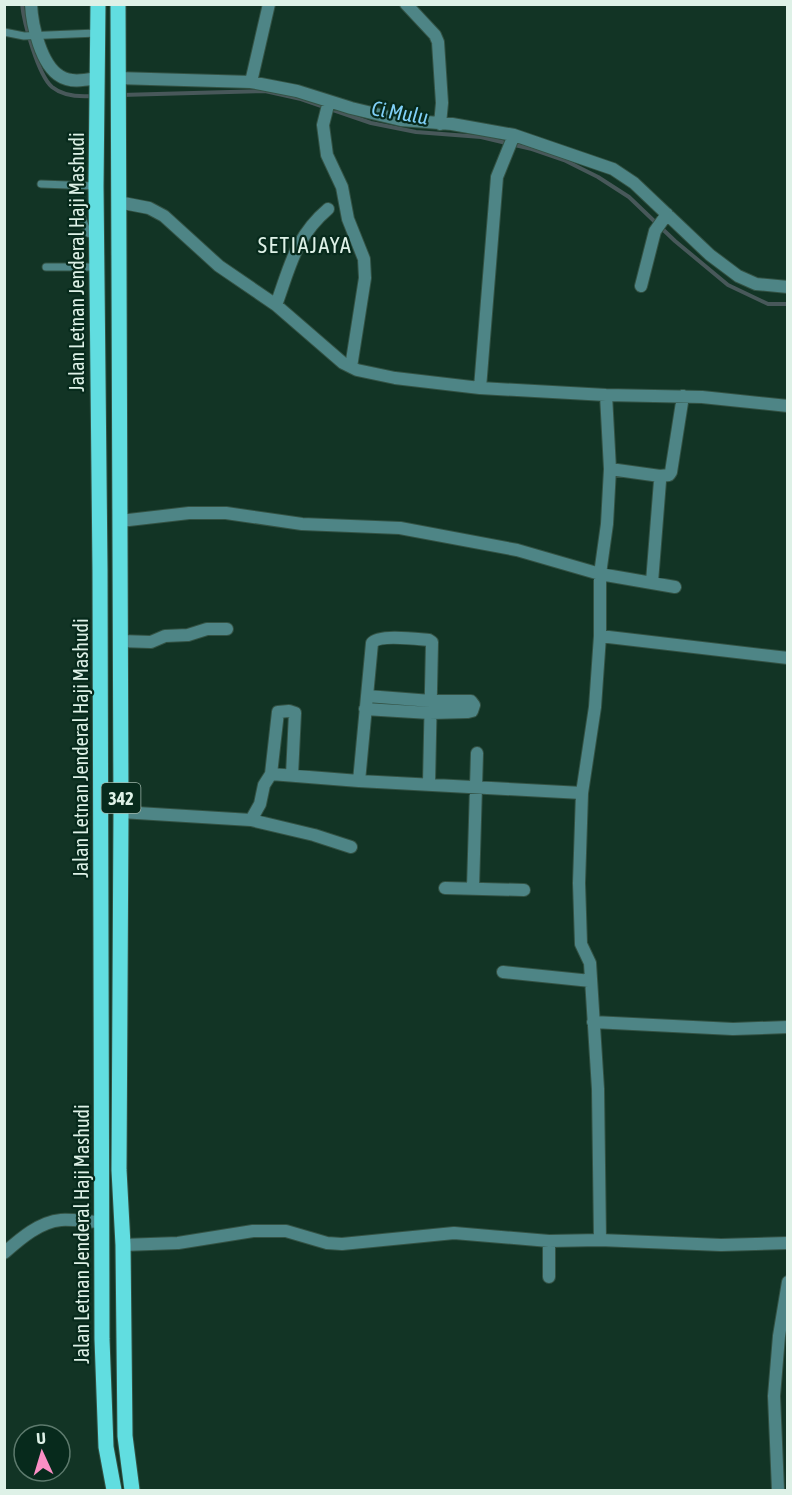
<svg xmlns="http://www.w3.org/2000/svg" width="792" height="1495" font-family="'Asap Condensed',sans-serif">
	<rect width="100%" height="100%" fill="#123425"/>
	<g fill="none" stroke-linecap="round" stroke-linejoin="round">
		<path stroke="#48585a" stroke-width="4" d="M22,4C24,23 38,75 52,87C63,96 80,97 93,96
			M121,95L265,91L301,99L371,123L416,132L481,137L532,149L564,160L598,177L629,197L675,241L728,285L768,304H788"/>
		<defs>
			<path id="service" d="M4,32L24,36L97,33
				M41,184L96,186
				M76,203L88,233L96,237
				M46,267H97"/>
			<path id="minor" d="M31,4C32,25 41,65 60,76C70,83 85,80 97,78
				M406,4L435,35L438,42L442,103L440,124
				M117,78L251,82L297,91L351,108L401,120L452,124L514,135L613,169L634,183L710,255L738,276L756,284L788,287
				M251,82L269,4
				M329,101L323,125L327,155L342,187L348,219L364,259L365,278L351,367
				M118,202L149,208L164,216L219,266L276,305L343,363L357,370L395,378L480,388L606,395L702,397L788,406
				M641,286L655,231L667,214
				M276,305C290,267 295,237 328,209
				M480,388L497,177L514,135
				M610,469L660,476
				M120,521L189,513H226L302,524L400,528L517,550L600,574L675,587
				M652,582L660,481V476L669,475L671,472L683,396
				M600,636L788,658
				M120,641L151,642L165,636L188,635L207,629H227
				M365,709L430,713L468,712L472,711L474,705L471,701H431L367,696
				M271,774L359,781L582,793
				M359,781L372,643C379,634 417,639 429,640L432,642L429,783
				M121,812L251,820L260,804L264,785L271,774L278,712L289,711L295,713L292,775
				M251,820L314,835L351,847
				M445,888L524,890
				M473,888L477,753
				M503,972L591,981
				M593,1022L733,1029L788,1027
				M600,1240L598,1089L590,963L581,944L579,883L582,793L595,707L600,636V574L607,524L610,469L606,395
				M549,1241V1277
				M123,1245L178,1243L253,1231H286L327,1243L342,1244L454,1233L549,1241L600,1240L721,1245L788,1243
				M4,1253C20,1239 39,1222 61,1220C71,1219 91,1222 103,1222
				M778,1490L774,1396L779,1336L788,1282"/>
			<path id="primary" d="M98,4L96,186L100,570L102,1339L106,1447L114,1490
				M118,4L121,812L119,1170L123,1245L125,1436L132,1490"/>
		</defs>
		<use href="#service" stroke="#335244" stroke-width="9"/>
		<use href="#minor" stroke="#335244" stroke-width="14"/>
		<use href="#primary" stroke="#335244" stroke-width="17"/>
		<use href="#service" stroke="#4e8586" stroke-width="7"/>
		<use href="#minor" stroke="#4e8586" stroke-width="12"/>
		<use href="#primary" stroke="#61dde0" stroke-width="15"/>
	</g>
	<g text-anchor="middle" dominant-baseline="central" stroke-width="4.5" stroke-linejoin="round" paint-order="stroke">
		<rect fill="#072a1c" stroke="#9eb5aa" stroke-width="1.5" x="101.5" y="783" width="39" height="30" rx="4.5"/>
		<g font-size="18" font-weight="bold" fill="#def1e7">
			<text x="121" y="798">342</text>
		</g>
		<g font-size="20" fill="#def1e7" stroke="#072a1c">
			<text transform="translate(76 262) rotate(-90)">Jalan Letnan Jenderal Haji Mashudi</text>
			<text transform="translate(80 748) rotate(-90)">Jalan Letnan Jenderal Haji Mashudi</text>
			<text transform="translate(81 1234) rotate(-90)">Jalan Letnan Jenderal Haji Mashudi</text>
		</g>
		<g font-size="21" font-style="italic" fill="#81d0f8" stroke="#072a1c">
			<text transform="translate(400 112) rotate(10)">Ci Mulu</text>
		</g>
		<g font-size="22" letter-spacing="1.5" fill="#def1e7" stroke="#072a1c">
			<text x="305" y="245">SETIAJAYA</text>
		</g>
	</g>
	<rect width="792" height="1495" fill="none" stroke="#def1e7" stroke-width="12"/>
	<g transform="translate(42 1453) rotate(356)"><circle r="28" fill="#072a1c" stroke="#5d7a6d" stroke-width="1.5"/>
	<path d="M0-4.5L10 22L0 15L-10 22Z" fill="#fb8fc5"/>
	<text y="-9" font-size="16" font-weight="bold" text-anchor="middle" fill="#def1e7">U</text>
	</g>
</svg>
